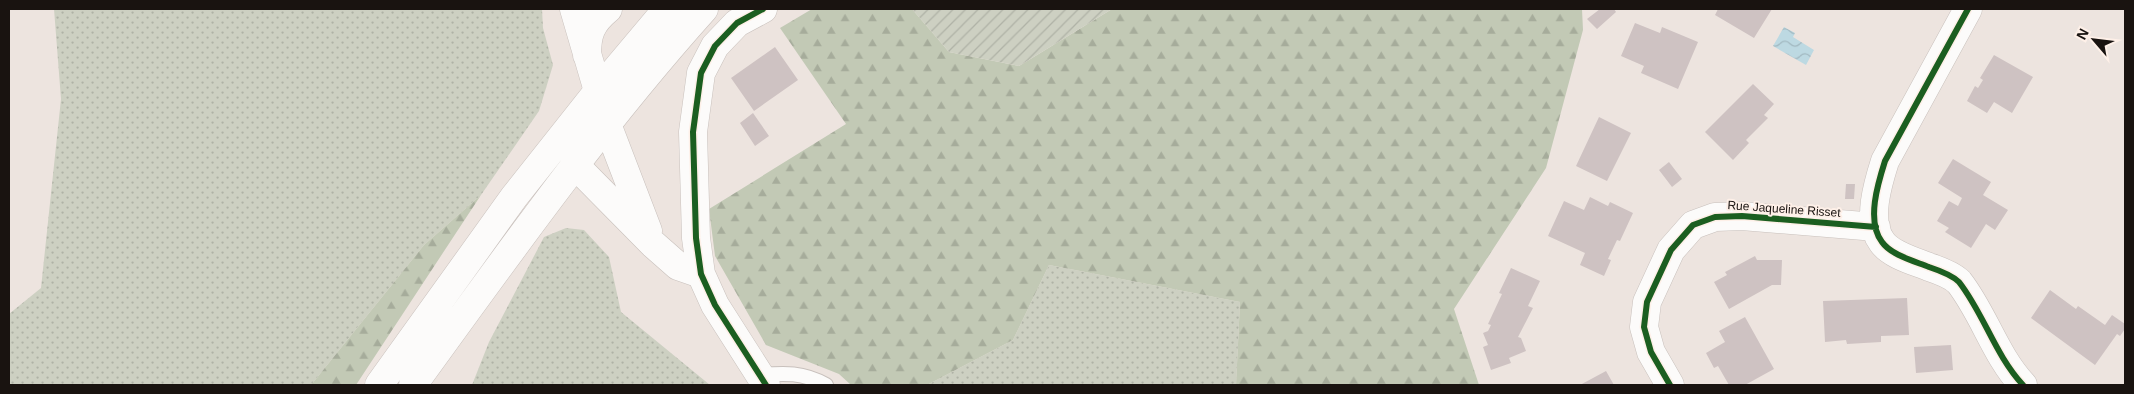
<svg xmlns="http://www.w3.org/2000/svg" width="2134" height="394" font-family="Arial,sans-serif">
	<defs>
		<pattern id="grass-dots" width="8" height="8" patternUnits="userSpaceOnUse" patternTransform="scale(1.25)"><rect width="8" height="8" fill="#cdd0c2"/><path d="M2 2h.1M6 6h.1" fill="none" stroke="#afb2a6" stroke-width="1.8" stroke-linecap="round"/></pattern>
		<pattern id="forest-firs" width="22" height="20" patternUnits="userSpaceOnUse" patternTransform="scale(1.25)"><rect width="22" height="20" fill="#c2c9b5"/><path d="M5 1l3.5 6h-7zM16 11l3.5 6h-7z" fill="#a6ac9b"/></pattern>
		<pattern id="garden-furrows" width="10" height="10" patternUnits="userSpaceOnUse" patternTransform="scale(1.25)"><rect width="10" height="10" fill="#cdd0c2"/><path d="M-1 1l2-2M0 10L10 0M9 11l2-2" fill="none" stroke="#afb2a6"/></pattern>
		<pattern id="water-waves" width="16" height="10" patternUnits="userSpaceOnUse" patternTransform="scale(1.25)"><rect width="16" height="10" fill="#bdd9e2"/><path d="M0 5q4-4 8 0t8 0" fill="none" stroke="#a2b9c1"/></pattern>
	</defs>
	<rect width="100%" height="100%" fill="#ede4df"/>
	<path fill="url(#grass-dots)" d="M54,9H542L543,28L553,65L539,111L481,195L424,245L311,385H9V314L41,288L61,99Z
		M566,228L584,230L609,257L621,312L710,385H472L489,342L544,237Z
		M1049,265L1240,302L1236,385H927L1013,340Z"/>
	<path fill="url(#forest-firs)" d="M812,9H912L949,52L1019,66L1112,9H1582L1583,30L1546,168L1454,309L1479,385H1236L1240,302L1049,265L1013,340L927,385H851L839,374L766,345L715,256L709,209L846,124L780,28Z
		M481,195L356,385H311L424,245Z"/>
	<path fill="url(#garden-furrows)" d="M912,9H1112L1019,66L949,52Z"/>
	<path fill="url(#water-waves)" d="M1784,27L1795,33L1793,37L1814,50L1806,65L1773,46Z"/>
	<path fill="#cec2c2" d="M1600,9H1614L1616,12L1597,29L1587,19Z
		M1718,9H1772L1754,38L1715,15Z
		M1635,23L1660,33L1662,27L1698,42L1678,89L1641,73L1644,66L1621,56Z
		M775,47L798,80L754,111L731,78Z
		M1994,55L2033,77L2012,113L1994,102L1987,113L1967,101L1975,86L1978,88L1983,80L1980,78Z
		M1753,84L1774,104L1764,115L1768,118L1746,140L1749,143L1733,160L1705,132Z
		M753,113L769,136L755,146L740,123Z
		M1599,117L1631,133L1607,181L1576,166Z
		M1953,159L1991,182L1983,195L2008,210L1995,230L1986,224L1971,248L1945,232L1949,228L1937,221L1949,201L1958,206L1962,198L1938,183Z
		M1669,162L1682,179L1672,187L1659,170Z
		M1846,184H1855L1854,199H1845Z
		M1590,197L1608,206L1610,202L1633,213L1620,241L1617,240L1608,259L1611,260L1604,276L1580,265L1585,253L1548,236L1564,201L1584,210Z
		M1755,256L1757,260H1782L1781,285H1772L1729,309L1714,282L1727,275L1725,272Z
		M1511,268L1540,281L1528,306L1533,308L1518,337L1521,338L1526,351L1509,358L1511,363L1491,370L1483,347L1488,345L1483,333L1488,331L1491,325L1488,324L1502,294L1499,293Z
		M2050,290L2076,309L2078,306L2105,325L2112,315L2125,324V329L2120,336L2117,334L2095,365L2031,318Z
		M1907,298L1909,335L1881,336V342L1847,344L1846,340L1825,342L1823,301Z
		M1745,317L1774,369L1745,385H1729L1718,366L1714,368L1706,353L1725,342L1719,331Z
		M1951,345L1953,370L1916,373L1914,347Z
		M1606,371L1614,385H1580Z"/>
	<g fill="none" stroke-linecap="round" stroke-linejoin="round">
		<defs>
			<path id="service" d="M759,375C785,373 803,372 826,385"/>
			<path id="minor" d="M574,9L598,91V112L607,124L648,231
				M684,9L598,112L575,142L573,153L576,166L653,244L678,266L701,274
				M763,9L737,23L715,46L701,73L693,132L696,238L701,274L715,305L766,385
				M1968,9L1885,161C1878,183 1866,221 1882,242C1891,255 1914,261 1929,267C1938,270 1952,275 1959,282C1984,314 1995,355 2023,385
				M587,55C587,34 591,23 608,9
				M1670,385L1651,352L1644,327L1647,302L1671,250L1693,225L1715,217L1742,216L1876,227"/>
			<path id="secondary" d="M379,385L514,197L598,91L667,9
				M413,385C506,257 598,127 704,9"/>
		</defs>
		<use href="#service" stroke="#c8c0bc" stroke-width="16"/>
		<use href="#minor" stroke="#c8c0bc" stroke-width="29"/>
		<use href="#secondary" stroke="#c8c0bc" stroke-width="29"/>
		<use href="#service" stroke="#fcfbfa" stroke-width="14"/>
		<use href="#minor" stroke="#fcfbfa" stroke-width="28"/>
		<use href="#secondary" stroke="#fcfbfa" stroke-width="28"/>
		<defs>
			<path id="cycleway" d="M763,9L737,23L715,46L701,73L693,132L696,238L701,274L715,305L766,385
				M1968,9L1885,161C1878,183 1866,221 1882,242C1891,255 1914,261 1929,267C1938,270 1952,275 1959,282C1984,314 1995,355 2023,385
				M1670,385L1651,352L1644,327L1647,302L1671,250L1693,225L1715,217L1742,216L1876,227"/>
		</defs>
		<use href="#cycleway" stroke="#fef0e8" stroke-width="9"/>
		<use href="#cycleway" stroke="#1b5e20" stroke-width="6"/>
	</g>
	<g text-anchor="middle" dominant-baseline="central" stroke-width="4" stroke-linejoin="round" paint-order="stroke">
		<g font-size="12" fill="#191310" stroke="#fef0e8">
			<text transform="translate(1784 209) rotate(4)">Rue Jaqueline Risset</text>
		</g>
	</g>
	<rect width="2134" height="394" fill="none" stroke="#191310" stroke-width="20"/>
	<g transform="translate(2094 40) rotate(298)" stroke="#fef0e8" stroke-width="4" paint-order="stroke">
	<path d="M0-4L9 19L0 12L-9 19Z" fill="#191310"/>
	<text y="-8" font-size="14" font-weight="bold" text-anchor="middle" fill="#191310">N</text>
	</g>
</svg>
